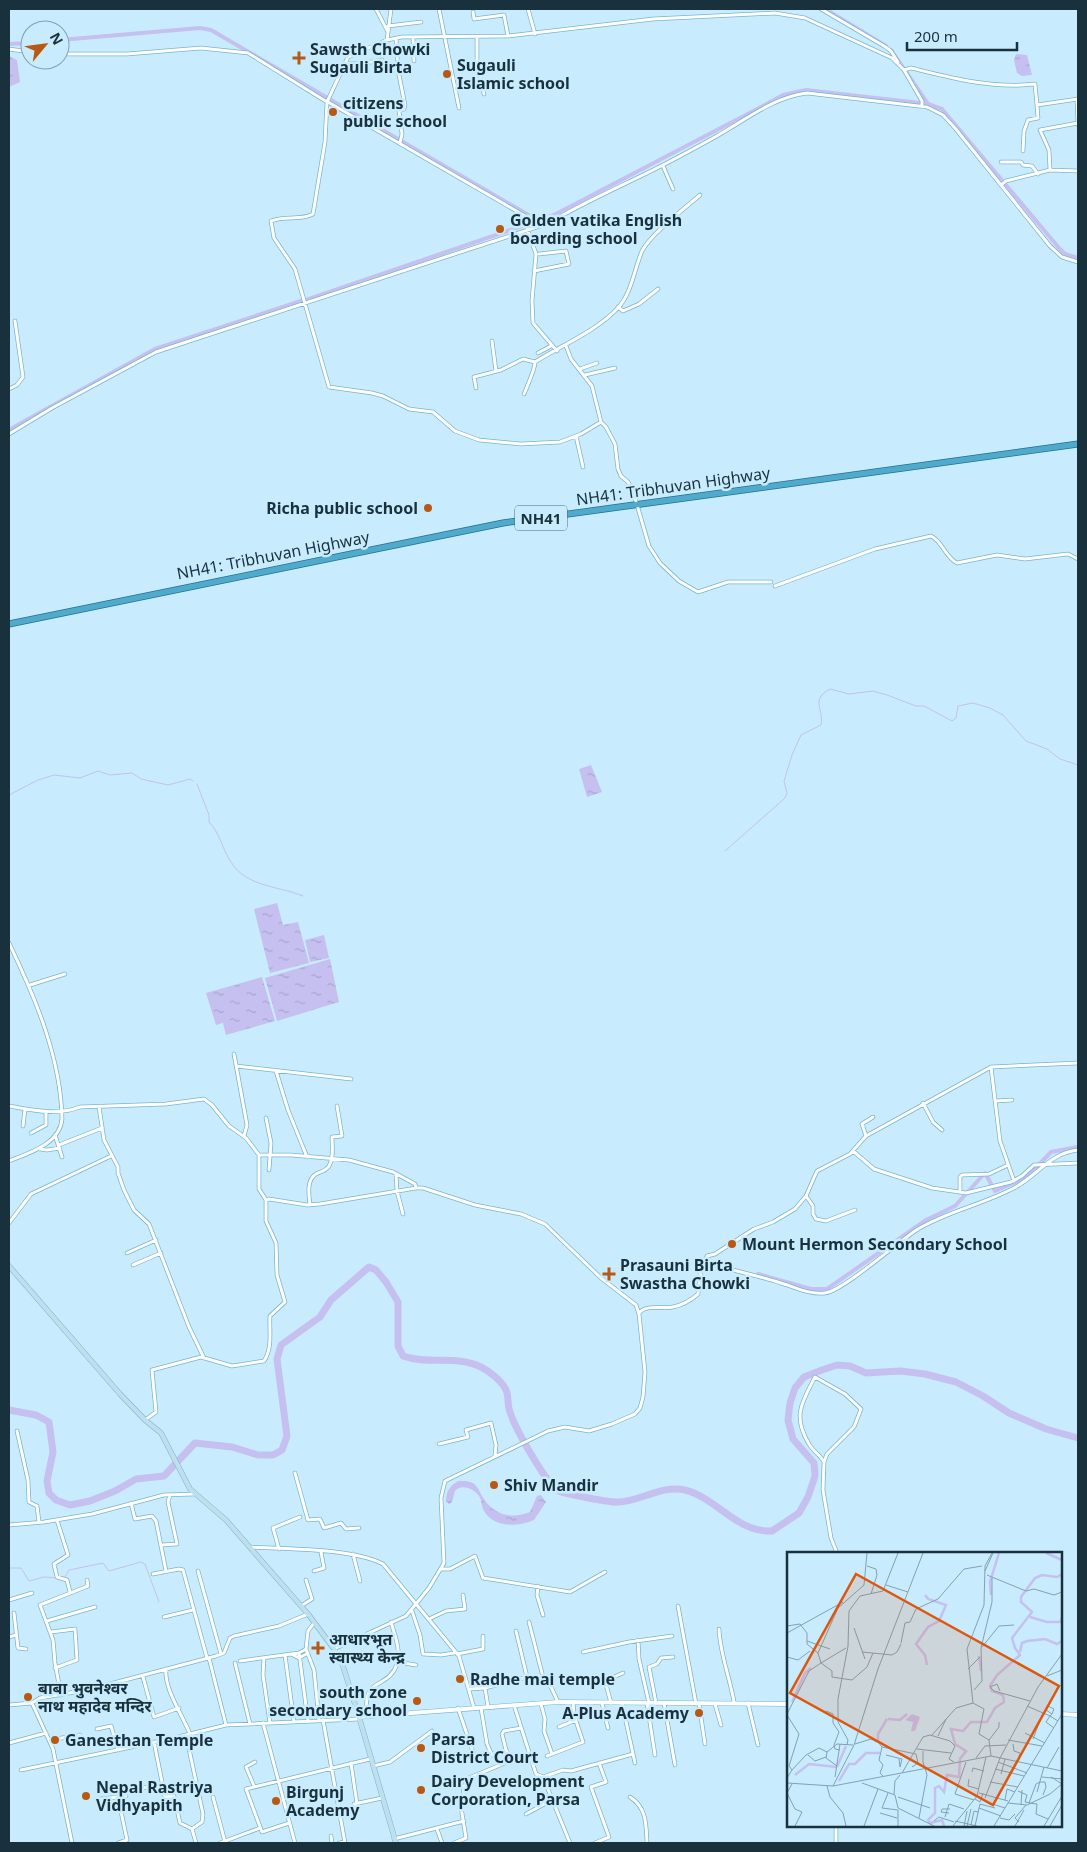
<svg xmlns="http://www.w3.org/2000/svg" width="1087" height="1852" font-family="'Noto Sans','Noto Sans Devanagari',sans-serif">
	<defs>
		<pattern id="water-ripples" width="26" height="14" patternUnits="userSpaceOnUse" patternTransform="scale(1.25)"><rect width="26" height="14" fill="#c5c0f0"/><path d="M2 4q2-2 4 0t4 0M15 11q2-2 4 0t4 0" fill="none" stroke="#a9a5cf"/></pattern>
	</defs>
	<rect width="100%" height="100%" fill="#c8ecfe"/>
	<path fill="url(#water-ripples)" d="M1016,54L1027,55L1032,75L1022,76L1017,73L1014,60Z
		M9,56L17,60L20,82L9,87Z
		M591,765L602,792L587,797L579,769Z
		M277,903L283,925L298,922L309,963L270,973L254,909Z
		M324,935L329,958L310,962L305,940Z
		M330,959L339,1002L277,1021L265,978Z
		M262,977L275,1021L226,1035L223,1023L216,1025L206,993Z
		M458,1481C477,1480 476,1486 484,1499C495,1516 513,1519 530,1512L537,1496L541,1495L546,1502L534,1520C518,1527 494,1528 484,1511C481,1506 482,1500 479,1496C475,1489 461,1483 455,1491C454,1494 453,1499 452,1502L449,1504L446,1501C446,1491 450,1486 458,1481Z"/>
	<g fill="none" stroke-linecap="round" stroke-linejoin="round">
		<path stroke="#c5c0f0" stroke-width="1" d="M197,784L209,815V822C220,833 222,849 231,862C246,887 279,886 303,896
			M9,795L38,780L54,775L80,778L98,771L110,775L132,773L141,779L168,785L190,779L193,781
			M725,851L785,798L787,793L784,781L792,755L801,735L821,725C824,708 810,700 830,689L849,694L873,691L887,695L916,706H924L952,721L956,718L958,706L973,703L990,708L1003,715L1026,741L1047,749L1060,759L1078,765
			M9,1568H21L29,1581L44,1577L58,1578
			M64,1578L69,1570L103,1563L109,1571L141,1562L145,1564L159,1602"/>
		<path stroke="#c5c0f0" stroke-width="4" d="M825,9L886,46
			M60,40L200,28L211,30L537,220
			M9,44L30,43
			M891,50L928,104
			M306,300L554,215L761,107L783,95L806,90L928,104L942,109L1059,248L1065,254L1078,258
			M32,417L155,349L301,301
			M9,430L30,418
			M758,1274L811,1289H827L926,1220L955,1206L985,1173L995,1191L1027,1177L1051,1152L1078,1147"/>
		<path stroke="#c5c0f0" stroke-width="7" d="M9,1410L36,1415L49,1422L53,1452L47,1481L49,1493L56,1500L70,1505L90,1501L115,1491L136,1479L164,1476L195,1443L232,1447L258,1455H273L282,1450L287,1436L277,1359L281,1345L320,1317L331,1300L369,1267L376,1270L386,1282L398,1302V1346L403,1356C428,1365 456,1355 481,1367C489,1371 502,1381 506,1390C509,1396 507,1405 510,1412C515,1428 546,1484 559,1491C566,1494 611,1503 619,1502C642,1501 660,1485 685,1490C717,1498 737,1533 772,1531L799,1513L808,1497L815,1476L814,1463L793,1439L788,1420L790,1403L795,1388L804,1377L822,1370L837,1365L850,1366L866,1373L900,1371L925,1374L956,1382L983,1396L1009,1413L1046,1429L1078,1438"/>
		<defs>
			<path id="minor" d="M376,9L388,32
				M439,9L459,108
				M528,9L535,34
				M821,9L884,46L891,51L898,62
				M473,12L474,19L504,15L508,36
				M388,26L421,22
				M477,37V62L484,94
				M396,38L398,70L405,105L404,109L399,111L402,134L400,143
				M413,38L414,61
				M387,40L391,9
				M9,49L30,52
				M60,54H127L201,48L248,53L327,102L348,57L387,40L402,37L508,36L653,19L775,13L805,18L892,58L904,70L922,101V107
				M346,63L360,64L382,60
				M904,70L911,68C952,78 992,89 1035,84L1037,105L1078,99
				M1077,99L1078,125
				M327,102L325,142L313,214C301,221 285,215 271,221L274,238L295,269L329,387L372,393L383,396L409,409L433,412L455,431L479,440L521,444L560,442L581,434L601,422
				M328,102L532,220
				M1023,151L1024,131L1028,120L1038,118L1037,105
				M1001,162H1021L1023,165L1032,166L1038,174
				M663,166L673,189
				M1050,170L1049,150L1040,130L1078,123
				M1001,185L1006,181L1050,170L1078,171
				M527,229L536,254L532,301L533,323L557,351
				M534,271L569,264L566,251L539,254
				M618,307L623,311L639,304L658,289
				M492,341L496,371
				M566,346L571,359L592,386L601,422L606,427L615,444L618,469L621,476L628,482L633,491L649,546L660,563L679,581L698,592L728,582H771
				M538,353L551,346
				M580,369L597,363
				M585,375L615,368
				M476,388L474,377L501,370L523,359L535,362
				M9,389L17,385L23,377L15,321
				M524,394C527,387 535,369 535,362C562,345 595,332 618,308C632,292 634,270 642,251C651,234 685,208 700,195
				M9,434L52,408L156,352L549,223C586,201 624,185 661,166C679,157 697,147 715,137C744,121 773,97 807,93L927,107L943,115L955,128L1050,246L1062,257L1078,262
				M576,436L583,467
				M775,586L875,549L931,536C943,542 945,557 957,563L997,555L1025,559L1068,554L1078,559
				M9,943C35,997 61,1058 62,1119C60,1144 29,1153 9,1161
				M30,985L65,974
				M234,1054L247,1125L244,1136
				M236,1066L351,1079
				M991,1067L1000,1141L1014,1181
				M276,1071L288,1110L307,1157
				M996,1101L1012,1100
				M923,1103L933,1122L942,1130
				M9,1106C32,1110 57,1116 80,1107L166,1104L204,1099L212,1105L229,1126L246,1138L259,1155V1189L266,1200V1221L276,1243L277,1275L285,1302L270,1316C269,1331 273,1347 264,1361L232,1366L201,1357L152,1370L156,1412L145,1420
				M99,1107L104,1140L118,1167V1173L124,1190L134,1210L149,1224L189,1327L204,1358
				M266,1118L271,1143L269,1170
				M23,1126L25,1109
				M31,1133L46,1125V1112
				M55,1135L62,1157
				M866,1136L862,1124L873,1117
				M59,1145L102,1128
				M40,1149L47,1150L60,1148
				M853,1151L874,1169L932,1188L966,1193L1011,1182L1022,1176L1034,1165L1078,1163
				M259,1155H291L349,1160L393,1172L415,1184L416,1188H423L475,1205L521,1214L545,1224L601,1278L636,1305L639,1314L645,1372L643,1397L640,1408L635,1414L612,1424L589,1431L565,1427L548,1431L445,1481L441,1498L444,1563L429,1588L406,1616L334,1649
				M396,1174L397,1191L403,1214
				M960,1191V1177L962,1175L989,1174L1008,1165
				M806,1196L813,1206V1214L816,1219L826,1221L855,1210
				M266,1200L269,1199L307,1205L320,1204L416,1188
				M310,1205C309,1196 306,1180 316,1174C321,1171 325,1172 329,1166C334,1158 332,1146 332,1137L342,1136L337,1106
				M9,1223L31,1194L111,1156
				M127,1253L156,1240
				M133,1265L161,1253
				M733,1270C749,1274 765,1278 781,1283C795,1287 810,1295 825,1293C843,1291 899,1241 918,1229C948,1211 981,1205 1012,1189C1037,1177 1049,1153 1078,1150
				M639,1313C646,1304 663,1309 673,1307C683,1305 690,1301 698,1294L701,1270L707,1256L715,1254L754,1229L773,1222L795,1209L806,1196L817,1171L850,1154L866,1136L991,1067L1078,1063
				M17,1431L28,1480L29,1502L37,1506L39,1522
				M439,1444L468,1437L466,1430L491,1423L496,1445L495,1456
				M824,1462L827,1454L854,1427L861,1409L845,1394L815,1377C802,1402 792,1416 809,1444C813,1451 820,1455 824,1462L823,1490L831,1538L837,1553
				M295,1473L308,1520L320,1519L324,1528L341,1523L346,1529L359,1528
				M131,1503L135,1519L152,1516L156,1521L166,1571
				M57,1520L68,1555L54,1564L57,1577L67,1580L70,1592
				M9,1525L44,1522L92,1514L164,1495L194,1494
				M161,1545L177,1544L168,1502L170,1495
				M250,1547C286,1549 351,1548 383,1564L459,1656L474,1708
				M279,1549L273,1528L300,1517
				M353,1554L360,1581
				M441,1569H450L475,1556L483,1578L570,1592L605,1572
				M198,1571L221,1654
				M314,1571L324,1568L321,1552
				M153,1574L179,1569L183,1570L207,1658
				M538,1586L537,1595L543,1615
				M9,1600L32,1593
				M301,1606L312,1599L306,1580
				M678,1606L696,1704
				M412,1611L420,1635L423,1654L441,1655L454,1653
				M14,1613L18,1648L26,1649
				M164,1617L193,1610
				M429,1619L446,1611L465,1609L463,1595
				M47,1621L95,1607
				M529,1622L544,1681L551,1687L558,1702
				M314,1623L308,1631L306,1649L314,1670L319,1720
				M719,1629C720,1654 730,1678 734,1702
				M51,1632L75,1629L77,1660L55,1668
				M9,1637L16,1635
				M638,1640L639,1659L649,1703
				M583,1652L629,1642L672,1636
				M299,1653L308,1721
				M291,1654L299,1658L308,1653
				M457,1654L483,1649V1636
				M285,1655L294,1722
				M209,1658L226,1725
				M264,1658L263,1675L270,1723
				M240,1661L299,1653L306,1649
				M397,1662L416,1665
				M235,1663L250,1724
				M166,1669C164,1689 182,1714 190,1734
				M143,1677L154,1717L179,1708
				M485,1688L488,1707
				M470,1689L485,1688L527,1677L516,1631
				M61,1695L55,1663L53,1640L40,1605L88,1586L87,1580
				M32,1703L53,1749L72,1843
				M602,1703L608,1728
				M611,1703L605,1681L623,1673
				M622,1703L635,1763
				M647,1703L655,1755
				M656,1703L649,1667L657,1664L661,1658L673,1657
				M664,1703L675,1765
				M748,1703L758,1745
				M541,1704L545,1719L544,1731L552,1754
				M699,1704L705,1744
				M715,1704L721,1725
				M9,1705L32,1703L40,1698L87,1690L216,1656L224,1653L230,1638L234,1636L279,1626L308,1614
				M514,1705L536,1774L543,1777L570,1843
				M458,1708L473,1752L479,1759L506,1750L502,1734L504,1731L521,1728
				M481,1708L487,1744L492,1755
				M368,1717C360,1675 388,1691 397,1664C401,1650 395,1636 391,1622
				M323,1720L345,1843
				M263,1723L295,1843
				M559,1727L576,1720
				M97,1729L111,1726L118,1750
				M186,1735L203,1814L202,1822L192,1829
				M49,1740L80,1735
				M154,1742L165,1797L174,1796L180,1823L192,1829L196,1843
				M9,1743L46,1733
				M547,1756L583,1742L574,1715L573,1702
				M351,1763L357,1804
				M373,1766L390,1762L432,1731
				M21,1770L170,1739L226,1725L359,1719
				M543,1777L563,1770L571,1771L633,1754
				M254,1786L246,1767L255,1762
				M118,1797L127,1840L118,1843
				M213,1797L225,1842
				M630,1797C647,1808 646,1824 647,1843
				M101,1799L126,1796L125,1790L163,1785
				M526,1814L552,1800
				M356,1815L354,1804L382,1798
				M289,1823L262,1832L246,1789L370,1759
				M836,1826V1843
				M437,1829L442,1843
				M331,1836L332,1843
				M394,1839L464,1821
				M220,1843L260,1828
				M339,1843L345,1842
				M454,1843L466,1838L461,1807V1803L465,1799L463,1788L469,1778L512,1760L506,1750
				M595,1843L609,1837L591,1787L606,1782L599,1763"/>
			<path id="tertiary" d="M1061,1714L1078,1715
				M359,1717L558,1702L788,1704"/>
			<path id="secondary" d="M9,1266L120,1394L145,1420L161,1433L190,1489L226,1520L308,1614L334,1649L342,1663L359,1717L396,1843"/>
			<path id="trunk" d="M9,624L503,523L1078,444"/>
		</defs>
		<use href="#minor" stroke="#78b4d0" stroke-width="4.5"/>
		<use href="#tertiary" stroke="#78b4d0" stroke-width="5"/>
		<use href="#secondary" stroke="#78b4d0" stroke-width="5.5"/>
		<use href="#trunk" stroke="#217191" stroke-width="7"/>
		<use href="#minor" stroke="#fff" stroke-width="3"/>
		<use href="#tertiary" stroke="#fff" stroke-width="4"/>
		<use href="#secondary" stroke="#bedfec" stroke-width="4.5"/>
		<use href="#trunk" stroke="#50aacb" stroke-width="5.5"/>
	</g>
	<g fill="#b85913" stroke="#c8ecfe" stroke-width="2">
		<path d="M296.5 50.5h5v5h5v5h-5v5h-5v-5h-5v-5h5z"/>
		<circle cx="447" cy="74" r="5"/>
		<circle cx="333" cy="112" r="5"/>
		<circle cx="500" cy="229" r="5"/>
		<circle cx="428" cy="508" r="5"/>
		<circle cx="732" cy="1244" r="5"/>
		<path d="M606.5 1266.5h5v5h5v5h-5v5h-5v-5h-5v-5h5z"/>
		<circle cx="494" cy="1485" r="5"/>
		<path d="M315.5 1640.5h5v5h5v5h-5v5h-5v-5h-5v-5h5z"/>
		<circle cx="460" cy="1679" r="5"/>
		<circle cx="28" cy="1697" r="5"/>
		<circle cx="417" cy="1701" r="5"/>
		<circle cx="699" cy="1713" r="5"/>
		<circle cx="55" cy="1740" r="5"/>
		<circle cx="421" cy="1748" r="5"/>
		<circle cx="421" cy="1790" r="5"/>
		<circle cx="86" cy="1796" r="5"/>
		<circle cx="276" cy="1801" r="5"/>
	</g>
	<g text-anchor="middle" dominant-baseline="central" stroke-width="5" stroke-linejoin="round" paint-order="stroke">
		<rect fill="#c8ecfe" stroke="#4e6977" stroke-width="1" x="515" y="505.5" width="52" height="25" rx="4"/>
		<g font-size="15" font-weight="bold" fill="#19313d">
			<text x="541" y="518">NH41</text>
		</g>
		<g font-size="16" font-weight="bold" fill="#19313d" stroke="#c8ecfe" text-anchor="start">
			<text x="310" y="49">Sawsth Chowki<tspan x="310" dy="18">Sugauli Birta</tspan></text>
			<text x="457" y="65">Sugauli<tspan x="457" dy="18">Islamic school</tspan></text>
			<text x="343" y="103">citizens<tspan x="343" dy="18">public school</tspan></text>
			<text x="510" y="220">Golden vatika English<tspan x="510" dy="18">boarding school</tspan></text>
			<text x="418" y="508" text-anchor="end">Richa public school</text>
			<text x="742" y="1244">Mount Hermon Secondary School</text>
			<text x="620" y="1265">Prasauni Birta<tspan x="620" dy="18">Swastha Chowki</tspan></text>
			<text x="504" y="1485">Shiv Mandir</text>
			<text x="329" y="1639">आधारभूत<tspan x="329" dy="18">स्वास्थ्य केन्द्र</tspan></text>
			<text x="470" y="1679">Radhe mai temple</text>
			<text x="38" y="1688">बाबा भुवनेश्वर<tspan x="38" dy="18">नाथ महादेव मन्दिर</tspan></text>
			<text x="407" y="1692" text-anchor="end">south zone<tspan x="407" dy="18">secondary school</tspan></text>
			<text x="689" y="1713" text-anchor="end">A-Plus Academy</text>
			<text x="431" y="1739">Parsa<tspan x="431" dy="18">District Court</tspan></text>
			<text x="65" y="1740">Ganesthan Temple</text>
			<text x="431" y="1781">Dairy Development<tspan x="431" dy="18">Corporation, Parsa</tspan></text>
			<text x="96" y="1787">Nepal Rastriya<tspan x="96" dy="18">Vidhyapith</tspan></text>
			<text x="286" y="1792">Birgunj<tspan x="286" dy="18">Academy</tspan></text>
		</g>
		<g font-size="16" fill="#19313d" stroke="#c8ecfe">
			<text transform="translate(673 486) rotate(-8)">NH41: Tribhuvan Highway</text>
			<text transform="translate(273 555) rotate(-11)">NH41: Tribhuvan Highway</text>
		</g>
	</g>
	<g transform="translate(787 1552)">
		<rect width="275" height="275" fill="#c8ecfe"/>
		<path d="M125,162L133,165L128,179H124L126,170L118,168Z" fill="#c5c0f0"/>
		<path fill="none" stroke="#c5c0f0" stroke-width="2.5" d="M259,1L275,8M138,43L141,47L159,53L152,69L141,75L129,92L138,103L140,113M204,43L203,30L212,1M243,65L260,70H273L275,66M233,100L235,91L240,89L258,87L270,92L275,89M192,104L194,119M5,150L18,121L24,116M101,167L113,168L120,162M91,190V182L100,167M50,215L59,194M8,223L22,212L50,215M52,229L62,212H68L79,201H93M157,274L155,268L143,271L141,268L148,261V236L152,234L157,240L160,223L172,225L173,207L179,199L168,192L164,177L176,179L184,170H200L208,156L217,150L216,143L205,139L203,134L210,123L233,103L228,96L225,86L245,60L234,50V45L248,26L255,23L270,25L275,22"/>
		<path fill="none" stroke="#82a1b1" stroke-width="1" d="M80,14L89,17L90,23M198,19L206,1M200,23L239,39L247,37L267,43L275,40M99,33L121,40M84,42L90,23M0,74L13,72L20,81V92L31,101M67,76L78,107M0,81L56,50M20,89L43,97M114,91L118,71L123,70L129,57L151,47L177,17L195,14M195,95L212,74L227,73M59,96L34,111L45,119V125L65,128L80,115L86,101M75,100L105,103L110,100L114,92M0,105L11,108L23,99M181,117L193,105M260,124L275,118M187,138L195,129L194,96L205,50V26M213,139L210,132L203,135L207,139L243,149M186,151L180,97L197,53L198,14L205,1M240,154L263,164L265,162L267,157L261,154L259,158L265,162M39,159L46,162V171L52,180L47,193L48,197L53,198M0,162L22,119L34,111L31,101L51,56L77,33L80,1M0,163L12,182L2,214L5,218L0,226M267,176L259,170L263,164L271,169M238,181L258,191M145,183L169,156L186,151L197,157L192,182L202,188L204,204M151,184L159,167M246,187L256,161M202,188L212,175V170M221,188L255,194M91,190L95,195L92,208L96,213L93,221L96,224M68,192L84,187L90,190M226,192L227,199L233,201L231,210M60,193L61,188L51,170V147L61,94L62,59L73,44L96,39L111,1M95,195L129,202L131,211L125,215M130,197L164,201M40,200L39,206L50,214M21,203L28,209L39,205M99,203L115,207L113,215L112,207M189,206L198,194L219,193M213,206L251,135L275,102M179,210L168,242L187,248M211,210L240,221M260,216L272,195M208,217L237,224M5,218L19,203L32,196L40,200L50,192L66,193M185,220L186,216L197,219M115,221L136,185L143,183L163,189L168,194L162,207L167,210M214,222L218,207M48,225L53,192M255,225L275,227M182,227L181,234L192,237M203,230L231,235M0,231L46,234L67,193L91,117L136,1M75,231L108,243L111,256L147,274M5,232L0,241L8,257L15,260L8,274M40,234L43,245L56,261L59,274M46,234L204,204L275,219M231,239L240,243L238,250L243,251M250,240L257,215M101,241L95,256L111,258M192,241L221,249M107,242L108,229L113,223M111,245L143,256M198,246L213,206M188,247L193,250L196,241M218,248L220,237L228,240M199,250L218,256M221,251L240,253L263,242L275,232L264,225M242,251L249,232L253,230H258L259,235L256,243M242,251L250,252L249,262L261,267M234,253L235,238M192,256L214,264M93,261L110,266M162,261L154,260L155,257H163M158,265L162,252L177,257M132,266L140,223L136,210V199M213,266L222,268L228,262M147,269L152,265L167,270M168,269L190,274M232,270L228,266L239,253M184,273L187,259L191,260M77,274L91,237M111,274V258M166,274L190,244L199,205M177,274L180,259M180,274L184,257M188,274L193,252L208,256M207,274L275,162M228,274L237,258M257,274L275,244M263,274L275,253"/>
		<path fill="#de570e" fill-opacity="0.15" stroke="#de570e" stroke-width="2.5" d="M69,22L272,134L206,253L3,141Z"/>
		<rect width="275" height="275" fill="none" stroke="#19313d" stroke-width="2.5"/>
	</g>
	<rect width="1087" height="1852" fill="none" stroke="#19313d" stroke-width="20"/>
	<g transform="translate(45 45) rotate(61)"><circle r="24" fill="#c8ecfe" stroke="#82a1b1"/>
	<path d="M0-4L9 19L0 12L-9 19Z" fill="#b85913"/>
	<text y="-8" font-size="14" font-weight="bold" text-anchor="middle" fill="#19313d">N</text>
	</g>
	<path d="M907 42v8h110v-8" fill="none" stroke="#19313d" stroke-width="2.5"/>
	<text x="914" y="42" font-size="15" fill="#19313d" stroke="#c8ecfe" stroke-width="4" paint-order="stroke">200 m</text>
</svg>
